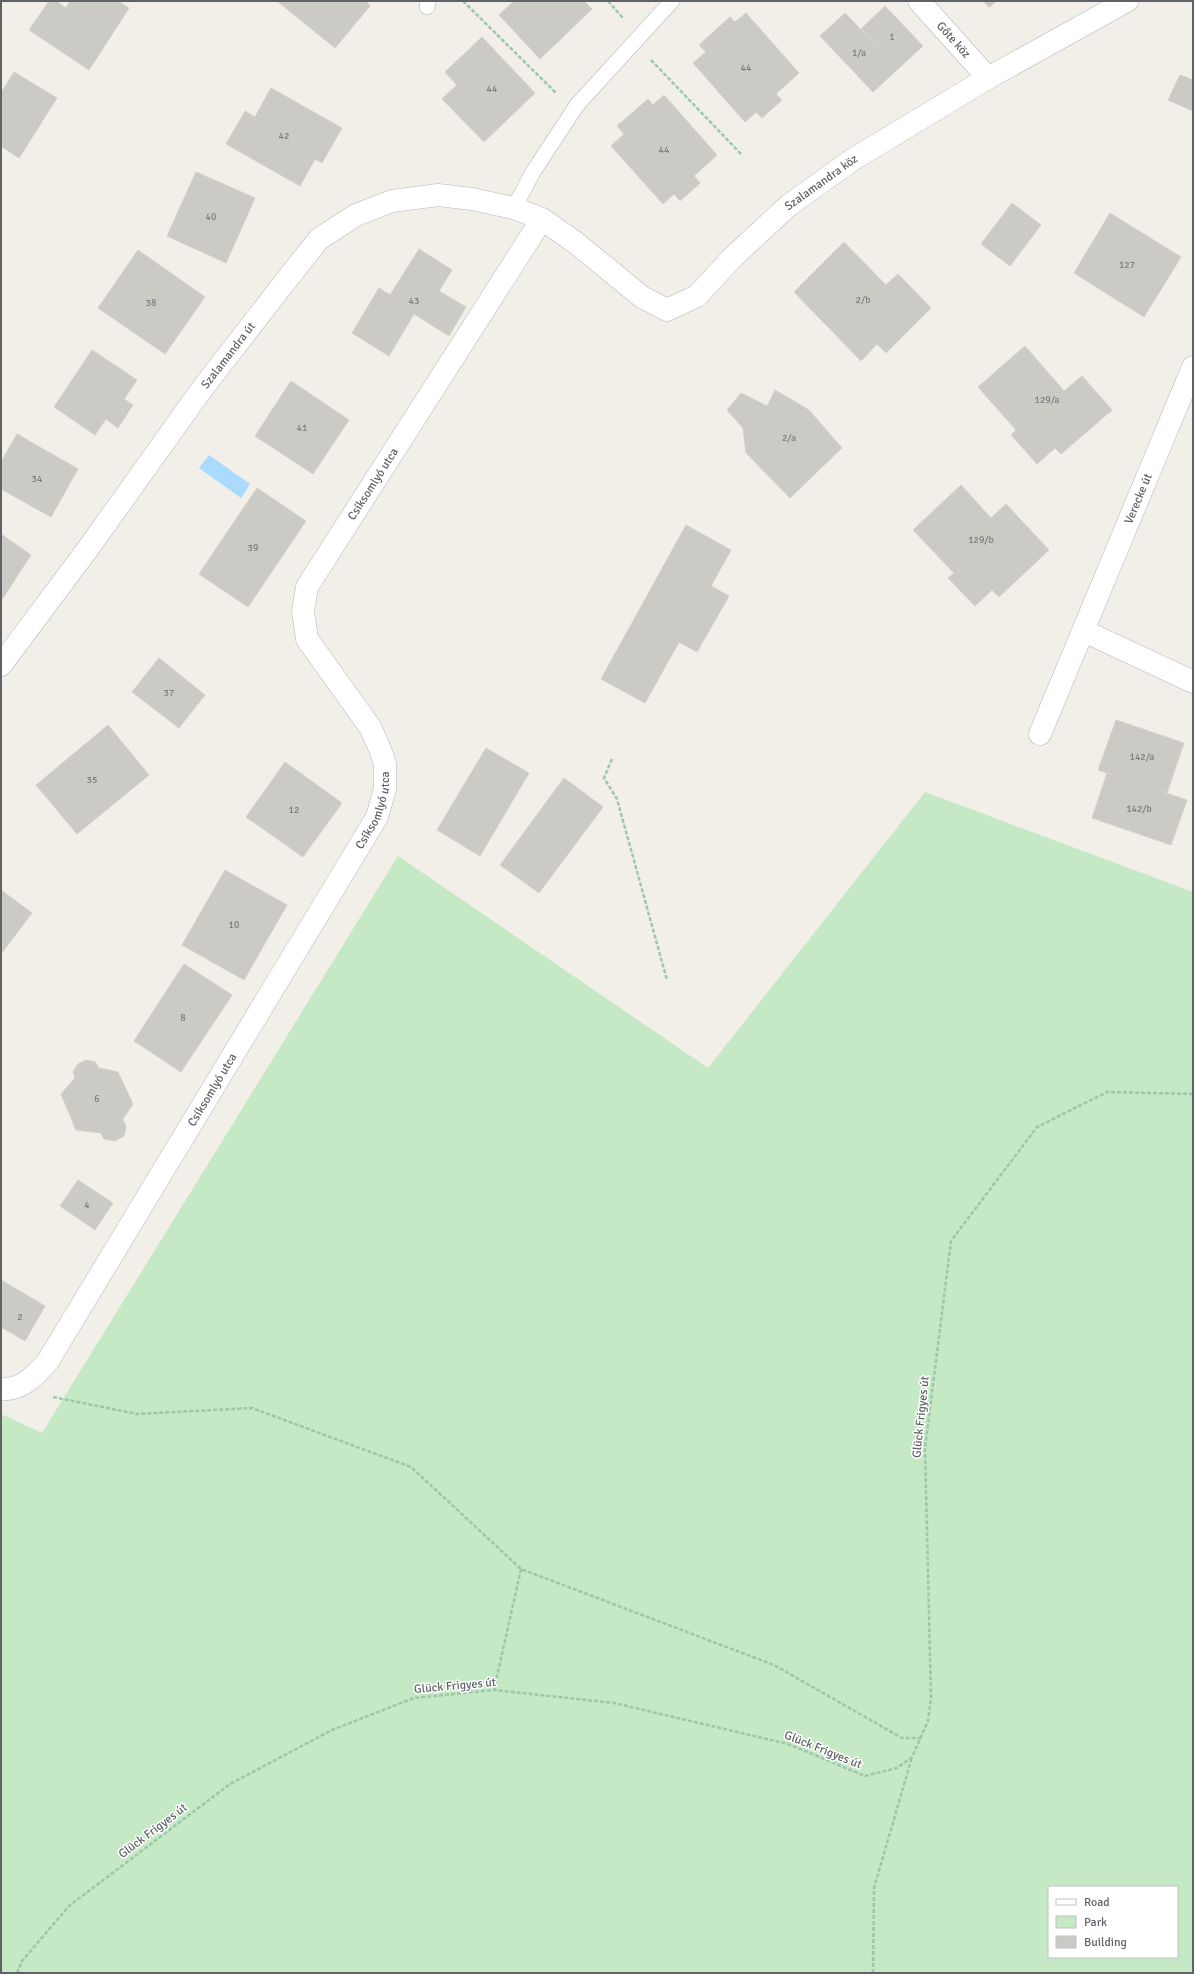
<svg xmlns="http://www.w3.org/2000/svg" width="1194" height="1974" font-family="Signika,sans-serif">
	<rect width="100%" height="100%" fill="#f1efe8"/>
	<path fill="#c5e8c5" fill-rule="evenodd" d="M925,792L1193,892V1973H1V1414L42,1433L398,856L708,1068ZM1049,1887H1177V1957H1049Z"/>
	<path fill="#aadaff" d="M209,455L250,484L241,498L199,468Z"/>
	<path fill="#cccac5" stroke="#d6d1c6" d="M49,1H56L66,8L70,1H118L129,8L89,70L29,30Z
		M277,1H366L370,6L335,48Z
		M514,1H584L592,9L540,59L499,15Z
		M983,1H997L989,7Z
		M885,6L923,46L898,69L861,29Z
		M746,13L799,73L776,94L782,100L762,118L756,112L745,122L693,63L706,52L699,45L730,17L735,22Z
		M845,13L898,69L873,92L820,36Z
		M482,37L535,93L484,142L442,99L457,85L445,72Z
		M14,72L57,98L19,158L1,146V93Z
		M1180,75L1193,80V111L1168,100Z
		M271,88L342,128L322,163L315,159L300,186L226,144L245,111L255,117Z
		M664,95L717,155L694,176L700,183L680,201L674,194L663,204L611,146L624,134L617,126L648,99L653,105Z
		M196,172L255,198L226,263L167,236Z
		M1012,203L1041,225L1010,266L981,244Z
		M1110,213L1181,257L1144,317L1074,273Z
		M844,242L886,285L898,274L931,308L886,353L877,344L861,361L794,292Z
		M419,249L452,270L439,291L466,307L449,336L414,314L389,356L352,333L379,288L390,295Z
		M138,250L205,297L165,354L98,308Z
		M1025,346L1064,391L1082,376L1112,410L1061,454L1055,448L1037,464L1011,435L1016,430L978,387Z
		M92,350L137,380L124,399L133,405L118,428L106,419L95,435L54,407Z
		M291,381L349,420L313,474L255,436Z
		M775,390L809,410L842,448L790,498L746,453L743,428L727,410L741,393L767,406Z
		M17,434L78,469L51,517L1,489V462Z
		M961,485L991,518L1006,504L1049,550L999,597L992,590L975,606L948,578L954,573L913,530Z
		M257,488L306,521L248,607L199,574Z
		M686,525L731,550L711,586L729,596L697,652L679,642L645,703L601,679Z
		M1,534L31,555L1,601Z
		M159,658L205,695L179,728L132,692Z
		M1116,720L1184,743L1167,793L1098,770Z
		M108,725L149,775L77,834L36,785Z
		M486,748L529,773L480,856L437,830Z
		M285,762L342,803L303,857L246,817Z
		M1107,773L1187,800L1171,845L1092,818Z
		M564,778L603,807L539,893L500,865Z
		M225,870L287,905L244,980L182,945Z
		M1,890L32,913L1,954Z
		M184,964L232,995L181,1072L134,1041Z
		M86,1060L95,1062L99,1068L118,1072L133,1104L123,1119L126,1127L124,1136L115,1141L104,1139L101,1133L76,1130L61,1094L75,1078L73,1072L78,1064Z
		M78,1180L113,1203L95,1230L60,1206Z
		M1,1280L45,1306L25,1341L1,1327Z"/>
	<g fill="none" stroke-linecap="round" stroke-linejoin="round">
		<defs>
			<path id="service" d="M427,7L428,1
				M514,208L533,172L577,105L672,1"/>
			<g id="minor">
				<path id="s1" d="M919,1L988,78"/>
				<path d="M1084,631L1193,682"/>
				<path id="s2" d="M1,665L87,550L202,389L288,278L319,239L356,215L392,201L438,195L472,199L514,208L542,219L576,243L642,297L667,310L697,296L733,257L788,206L852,160L988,78L1127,1"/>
				<path id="s3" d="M1040,734L1193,367"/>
				<path id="s4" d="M1,1389C21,1391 36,1375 48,1361L377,817L385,789V764L380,749L370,727L307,639L303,611L307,587L542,219"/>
			</g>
		</defs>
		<use href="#service" stroke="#b5b8bc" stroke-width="16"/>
		<use href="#minor" stroke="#b5b8bc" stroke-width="23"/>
		<path stroke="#9cc7a9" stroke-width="2.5" stroke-dasharray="4 2" stroke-linecap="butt" d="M463,1L556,93
			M608,1L623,18
			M651,60L741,154
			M612,759L604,778L617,799L667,980
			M53,1397L137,1414L252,1408L411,1467L521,1569L774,1665L902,1738H921
			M494,1690L521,1569
			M17,1973L22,1961L69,1906L230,1784L332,1730L414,1698L494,1690L614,1703L788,1744L865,1776L897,1768L912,1757L928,1721L931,1698L925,1448L951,1241L1037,1127L1107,1092L1193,1094
			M873,1973L874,1888L912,1757"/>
		<use href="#service" stroke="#fff" stroke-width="15"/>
		<use href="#minor" stroke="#fff" stroke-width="22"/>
	</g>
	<g text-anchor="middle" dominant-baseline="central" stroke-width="3" stroke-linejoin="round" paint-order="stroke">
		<g font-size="10" fill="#7a7d7f">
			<text x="892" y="37">1</text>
			<text x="859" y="53">1/a</text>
			<text x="746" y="68">44</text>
			<text x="492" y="89">44</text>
			<text x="284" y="136">42</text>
			<text x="664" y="150">44</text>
			<text x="211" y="217">40</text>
			<text x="1127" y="265">127</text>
			<text x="863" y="300">2/b</text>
			<text x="414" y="301">43</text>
			<text x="151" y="303">38</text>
			<text x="1047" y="400">129/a</text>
			<text x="302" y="428">41</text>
			<text x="789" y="438">2/a</text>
			<text x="37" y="479">34</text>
			<text x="981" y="540">129/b</text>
			<text x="253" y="548">39</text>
			<text x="169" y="693">37</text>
			<text x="1142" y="757">142/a</text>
			<text x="92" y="780">35</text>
			<text x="1139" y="809">142/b</text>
			<text x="294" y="810">12</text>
			<text x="234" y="925">10</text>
			<text x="183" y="1018">8</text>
			<text x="97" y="1099">6</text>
			<text x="87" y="1205">4</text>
			<text x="20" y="1317">2</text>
		</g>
		<g font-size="12" fill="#5f6368" stroke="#fff">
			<text stroke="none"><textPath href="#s1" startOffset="52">Gőte köz</textPath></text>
			<text stroke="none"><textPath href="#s2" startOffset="1125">Szalamandra köz</textPath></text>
			<text stroke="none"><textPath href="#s2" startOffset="384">Szalamandra út</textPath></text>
			<text stroke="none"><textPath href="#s4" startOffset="1070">Csíksomlyó utca</textPath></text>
			<text stroke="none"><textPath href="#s3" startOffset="255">Verecke út</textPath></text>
			<text stroke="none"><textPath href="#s4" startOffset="698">Csíksomlyó utca</textPath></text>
			<text stroke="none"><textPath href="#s4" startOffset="374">Csíksomlyó utca</textPath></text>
			<text transform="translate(921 1417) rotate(-84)">Glück Frigyes út</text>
			<text transform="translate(455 1686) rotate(-5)">Glück Frigyes út</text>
			<text transform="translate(823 1750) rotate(22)">Glück Frigyes út</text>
			<text transform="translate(153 1831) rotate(-37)">Glück Frigyes út</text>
		</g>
	</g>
	<rect width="1194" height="1974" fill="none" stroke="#5f6368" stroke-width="4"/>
	<rect x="1048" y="1886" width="130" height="72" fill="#ffffff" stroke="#bfc1c3"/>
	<rect x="1056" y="1899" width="20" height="6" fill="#ffffff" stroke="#bfc1c3"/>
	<text x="1084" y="1906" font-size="12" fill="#5f6368">Road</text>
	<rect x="1056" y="1916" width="20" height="12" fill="#c5e8c5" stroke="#bfc1c3"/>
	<text x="1084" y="1926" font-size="12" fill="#5f6368">Park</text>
	<rect x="1056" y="1936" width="20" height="12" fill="#cccac5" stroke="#bfc1c3"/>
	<text x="1084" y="1946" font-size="12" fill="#5f6368">Building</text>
</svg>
